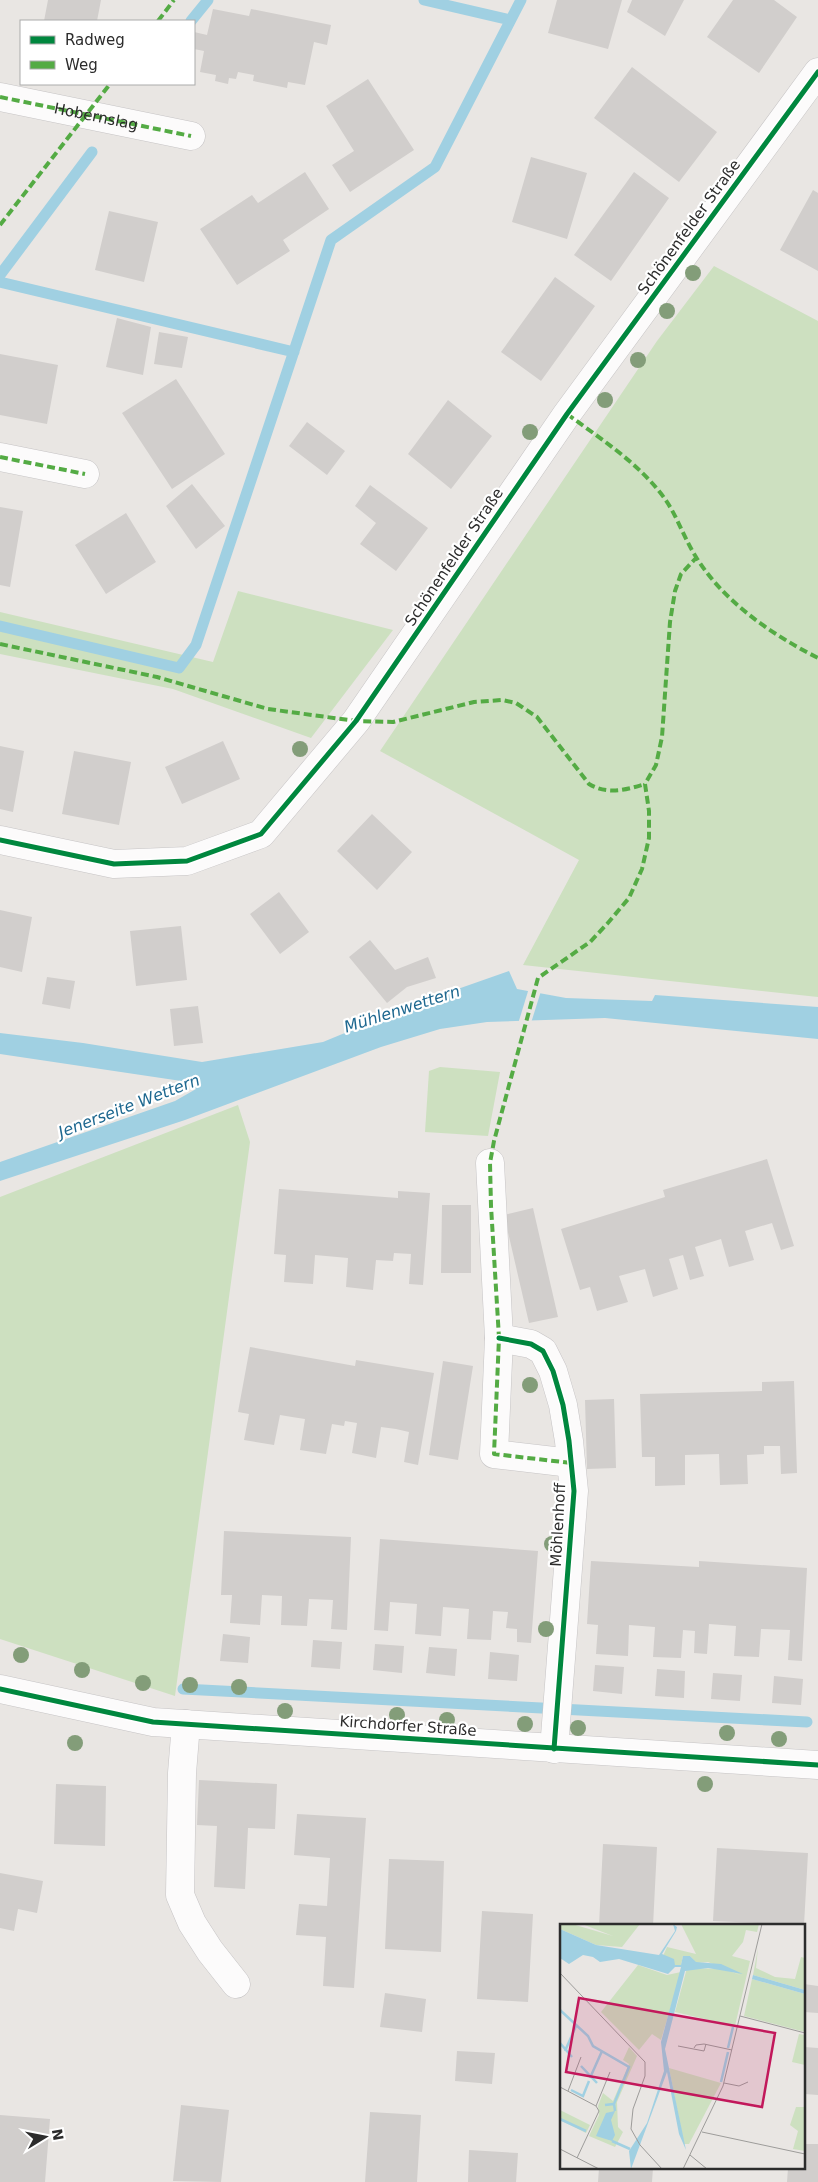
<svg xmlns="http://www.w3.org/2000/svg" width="818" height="2182" font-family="'DejaVu Sans',sans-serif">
	<rect width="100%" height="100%" fill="#e9e6e3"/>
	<path fill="#cde0c0" d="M714,266L818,321V997L523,965L579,860L380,751L657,341Z
		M238,591L393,630L311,738L173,689L0,654V612L213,662Z
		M440,1067L500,1072L488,1136L425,1132L429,1071Z
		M238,1105L250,1142L175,1696L0,1639V1197Z"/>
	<path fill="#a0d0e2" d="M509,971L517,989L566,998L652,1001L655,995L818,1007V1039L605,1018L487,1022L440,1029L381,1047L185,1120L0,1181V1162L175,1101L196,1089L188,1082L0,1054V1033L83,1043L202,1062L323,1042L415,1004Z"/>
	<path fill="#e9e6e3" d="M529,988L541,991L531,1023L518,1024Z"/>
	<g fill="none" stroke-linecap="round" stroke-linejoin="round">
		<path stroke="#a0d0e2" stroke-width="11" d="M424,0L510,20
			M191,21L208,0
			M0,275L92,152
			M0,282L294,352
			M0,626L179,668L196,645L331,240L435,167L521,0
			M183,1689L807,1722"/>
	</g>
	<path fill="#d1cecc" d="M48,0H101L97,21H44Z
		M557,0H622L608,49L548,33Z
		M632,0H684L665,36L627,12Z
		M733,0H774L797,17L759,73L707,37Z
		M213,9L249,16L251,9L331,25L327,45L314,42L305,85L288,82L287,88L253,81L254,75L238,72L236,79L229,78L228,84L215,81L216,75L200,72L204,51L194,49V32L207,35Z
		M632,67L717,132L679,182L594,118Z
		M368,79L414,150L350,192L332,165L354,151L326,106Z
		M531,157L587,173L567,239L512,222Z
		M305,172L329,209L283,240L290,251L237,285L200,229L252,195L258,203Z
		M634,172L669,198L611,281L574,255Z
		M813,190L818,193V271L780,250Z
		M109,211L158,222L144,282L95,270Z
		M555,277L595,306L541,381L501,352Z
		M117,318L151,327L143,375L106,367Z
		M159,332L188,337L182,368L154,364Z
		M0,354L58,365L47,424L0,415Z
		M176,379L225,454L172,489L122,413Z
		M448,400L492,436L451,489L408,454Z
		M307,422L345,451L327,475L289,446Z
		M192,484L225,526L196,549L166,506Z
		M370,485L428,528L396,571L360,544L376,523L355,506Z
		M0,507L23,511L10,587L0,585Z
		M126,513L156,562L106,594L75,545Z
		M223,741L240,779L182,804L165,767Z
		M0,746L24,751L13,812L0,809Z
		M74,751L131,762L119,825L62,814Z
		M372,814L412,852L377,890L337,851Z
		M279,892L309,932L280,954L250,914Z
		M0,910L32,917L22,972L0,967Z
		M181,926L187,980L136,986L130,931Z
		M370,940L395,970L428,957L436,978L407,987L387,1003L349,957Z
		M47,977L75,981L70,1009L42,1004Z
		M198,1006L203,1043L174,1046L170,1009Z
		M767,1159L794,1246L781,1250L772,1223L745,1231L754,1260L729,1267L721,1239L695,1247L704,1276L690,1280L683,1255L669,1259L678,1289L653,1297L645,1269L619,1276L628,1302L597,1311L590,1287L580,1290L561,1229L665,1197L663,1190Z
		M279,1189L398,1198V1191L430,1193L423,1285L409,1284L411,1254L394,1253L393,1261L376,1260L373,1290L346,1287L348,1258L315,1255L313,1284L284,1282L286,1255L274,1254Z
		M442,1205H471V1273H441Z
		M533,1208L558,1317L529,1323L504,1215Z
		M250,1347L355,1366L356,1360L434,1373L418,1465L404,1462L409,1432L396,1429L381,1427L376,1458L352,1453L357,1423L345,1421L344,1426L332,1424L326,1454L300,1450L305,1419L292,1417L280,1415L274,1445L244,1440L249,1414L238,1412Z
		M443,1361L473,1366L458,1460L429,1455Z
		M794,1381L797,1473L781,1474L780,1446H764V1454L747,1455L748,1484L720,1485L719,1454L685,1455V1485L655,1486V1457H642L640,1394L762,1391V1382Z
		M614,1399L616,1468L587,1469L585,1400Z
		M224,1531L351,1537L347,1630L331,1629L333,1600L309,1599L307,1626L281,1625L282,1596L262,1595L260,1625L230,1623L232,1595H221Z
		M380,1539L538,1551L531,1643L517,1642V1629L506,1628L508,1612L493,1611L491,1640L467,1639L469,1609L443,1607L441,1636L415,1634L417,1604L390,1602L388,1631L374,1630Z
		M591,1561L699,1567V1561L807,1568L802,1661L788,1660L790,1630L761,1629L759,1657L734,1656L736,1626L709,1624L707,1654L694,1653L695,1631L683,1630L681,1658L653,1657L655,1627L629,1625L628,1656L596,1654L598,1625L587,1624Z
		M223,1634L250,1637L248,1663L220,1661Z
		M313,1640L342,1642L340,1669L311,1667Z
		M375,1644L404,1646L402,1673L373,1670Z
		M429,1647L457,1649L455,1676L426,1673Z
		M490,1652L519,1655L517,1681L488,1679Z
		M595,1665L624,1667L622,1694L593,1691Z
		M657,1669L685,1671L684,1698L655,1696Z
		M713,1673L742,1675L740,1701L711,1699Z
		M774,1676L803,1679L801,1705L772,1703Z
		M199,1780L277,1784L275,1829L248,1828L245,1889L214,1887L217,1826L197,1825Z
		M56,1784L106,1786L105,1846L54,1844Z
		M297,1814L366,1818L354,1988L323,1986L326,1937L296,1935L299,1904L327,1906L330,1858L294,1855Z
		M603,1844L657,1847L653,1926H599Z
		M717,1848L808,1853L804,1925L713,1921Z
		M389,1859L444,1861L441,1952L385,1949Z
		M0,1873L43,1881L37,1913L18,1909L14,1931L0,1928Z
		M482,1911L533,1914L528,2002L477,1999Z
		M804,1984L818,1986V2013L804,2012Z
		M385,1993L426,1999L422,2032L380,2027Z
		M804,2047L818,2048V2095L805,2094Z
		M457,2051L495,2053L492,2084L455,2081Z
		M181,2105L229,2110L221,2182L173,2181Z
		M370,2112L421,2115L417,2182H365Z
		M0,2115L50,2119L45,2182H0Z
		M804,2144H818V2182H787L788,2168H804Z
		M469,2150L518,2153L516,2182H468Z
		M599,2168H653L652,2182H598Z"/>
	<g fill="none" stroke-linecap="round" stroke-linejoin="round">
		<defs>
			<g id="minor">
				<path id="s1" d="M0,97L191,136"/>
				<path d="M0,457L85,474"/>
				<path d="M0,840L114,864L187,861L261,834L356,721L567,414L818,72"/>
				<path d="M490,1163L499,1338L494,1454L571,1463"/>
				<path d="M499,1338L531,1344L543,1351L553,1371L563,1405L569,1441L574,1491L554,1749"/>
				<path d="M0,1689L153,1722L818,1765"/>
				<path d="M186,1724L182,1773L180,1895L192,1923L210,1951L236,1984"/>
			</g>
		</defs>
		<use href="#minor" stroke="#c6c4c5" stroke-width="29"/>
		<use href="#minor" stroke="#fcfbfb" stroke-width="28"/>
		<path stroke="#54ab44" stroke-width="4" stroke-dasharray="8 4" stroke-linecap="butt" d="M158,21L174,0
			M0,97L191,136
			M0,225L110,84
			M567,414C601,439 640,464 665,499C677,516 684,538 696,557C724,602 771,634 818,658
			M0,457L85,474
			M0,644L157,677L268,709L356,721L393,722L474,702L502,700L516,703L537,717L589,784C607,795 626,790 645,784
			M571,1463L494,1454L499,1338L491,1206L490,1163L494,1141L538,978L590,942L607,924L629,898L642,869L649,838V811L645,784L656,765L662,737L670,622L675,591L681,574L696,558"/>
		<defs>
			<path id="cycleway" d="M0,840L114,864L187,861L261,834L356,721L567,414L818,72
				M499,1338L531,1344L543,1351L553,1371L563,1405L569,1441L574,1491L554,1749
				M0,1689L153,1722L818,1765"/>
		</defs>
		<use href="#cycleway" stroke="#fff" stroke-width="8"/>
		<use href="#cycleway" stroke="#00873e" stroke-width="5"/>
	</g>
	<g fill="#839d79">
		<circle cx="693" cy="273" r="8"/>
		<circle cx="667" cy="311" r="8"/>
		<circle cx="638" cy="360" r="8"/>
		<circle cx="605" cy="400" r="8"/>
		<circle cx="530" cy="432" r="8"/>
		<circle cx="300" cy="749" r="8"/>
		<circle cx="530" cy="1385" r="8"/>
		<circle cx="552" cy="1544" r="8"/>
		<circle cx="546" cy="1629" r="8"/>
		<circle cx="21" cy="1655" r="8"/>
		<circle cx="82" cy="1670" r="8"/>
		<circle cx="143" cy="1683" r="8"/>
		<circle cx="190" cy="1685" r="8"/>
		<circle cx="239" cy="1687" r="8"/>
		<circle cx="285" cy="1711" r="8"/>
		<circle cx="397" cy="1715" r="8"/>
		<circle cx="447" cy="1720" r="8"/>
		<circle cx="525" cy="1724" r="8"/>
		<circle cx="578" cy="1728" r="8"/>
		<circle cx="727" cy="1733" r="8"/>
		<circle cx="779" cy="1739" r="8"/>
		<circle cx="75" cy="1743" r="8"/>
		<circle cx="705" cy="1784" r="8"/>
	</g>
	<g text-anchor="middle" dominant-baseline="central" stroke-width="4.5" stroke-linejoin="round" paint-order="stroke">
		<g font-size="15" fill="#2c2c2c" stroke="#fff">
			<text stroke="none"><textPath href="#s1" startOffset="98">Hobernslag</textPath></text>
			<text transform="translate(689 227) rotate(-54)">Schönenfelder Straße</text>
			<text transform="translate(454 557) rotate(-56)">Schönenfelder Straße</text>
			<text transform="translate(558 1525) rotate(-87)">Möhlenhoff</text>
			<text transform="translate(408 1726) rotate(4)">Kirchdorfer Straße</text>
		</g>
		<g font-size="16" font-style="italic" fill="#1d678f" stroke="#fff">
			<text transform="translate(402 1009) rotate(-18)">Mühlenwettern</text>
			<text transform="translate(129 1106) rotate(-21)">Jenerseite Wettern</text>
		</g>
	</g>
	<g transform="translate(560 1924)">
		<rect width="245" height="245" fill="#e9e6e3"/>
		<path d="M0,0H12L53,12L22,0H80L62,23L36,21L0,5ZM121,0H199L197,8L186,6L183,18L172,32L190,37L175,102L115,88L127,44L164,45L183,52L148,38L136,39L130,32H123L121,41H115L103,32L107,23L136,30ZM198,24L196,44L215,53L235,55L241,33L245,34V66L193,51ZM78,41L107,51L121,48L101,116L92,110L79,126L41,88ZM192,55L245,70V108L184,92ZM239,110L245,111V141L232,138ZM69,123L77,132L57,178L58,203L63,208L55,223L29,212L39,191L38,182L43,169L53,177L69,140L63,136ZM109,144L161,159L129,220H124ZM236,183H245V227L233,225L238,207L230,201ZM0,186L30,201L26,209L0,196Z" fill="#cde0c0"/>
		<path d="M113,0L117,3L116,7L102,30L114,35L115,41H121L123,32H130L136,38L161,40L183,50L148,44L125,47L105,125L126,226L119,210L107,148L71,245L69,227L87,199L104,147L101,118L121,43H115L108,50L59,35L40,38L33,33L23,31L9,40L0,34V5L36,21L99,31L115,7ZM193,51L245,66V70L192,55ZM55,187L51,196L55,211L52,217L36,212L46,189Z" fill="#a0d0e2"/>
		<path fill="none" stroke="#a0d0e2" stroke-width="2.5" d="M0,86L28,112L33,122L69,143L54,180M0,119L12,133M168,124L173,103M5,127L16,102M21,142L37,159M30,154L42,127M161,158L168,128M11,166L23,172L29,157M45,181L54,180L55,187M0,195L26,207M52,217L70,225"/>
		<path fill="none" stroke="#9d9c9a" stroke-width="1" d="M0,49L85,138V152L73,185L71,205L80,221L102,245M180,92L245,109M118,122L144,127L146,120M134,124L136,121L144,120L172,126M164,159L179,162L188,158M0,163L36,182L39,187L17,234M8,167L21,133M36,182L50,148M142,208L245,230M0,225L39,245M130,231L147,245M123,245L163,162L202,0"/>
		<path fill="#c2185b" fill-opacity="0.15" stroke="#c2185b" stroke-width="2.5" d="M19,74L215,109L202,183L6,148Z"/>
		<rect width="245" height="245" fill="none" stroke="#2c2c2c" stroke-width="2.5"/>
	</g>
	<rect x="20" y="20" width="175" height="65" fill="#ffffff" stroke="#ababab"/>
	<rect x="30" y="36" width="25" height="8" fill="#00873e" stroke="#ababab"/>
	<text x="65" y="45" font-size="15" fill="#2c2c2c">Radweg</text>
	<rect x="30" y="61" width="25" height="8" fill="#54ab44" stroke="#ababab"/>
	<text x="65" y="70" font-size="15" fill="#2c2c2c">Weg</text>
	<g transform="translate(45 2137) rotate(80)" stroke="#ffffff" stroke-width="4" paint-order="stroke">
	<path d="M0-4L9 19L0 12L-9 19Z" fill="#2c2c2c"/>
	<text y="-8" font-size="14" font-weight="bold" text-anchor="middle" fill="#2c2c2c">N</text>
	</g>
</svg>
